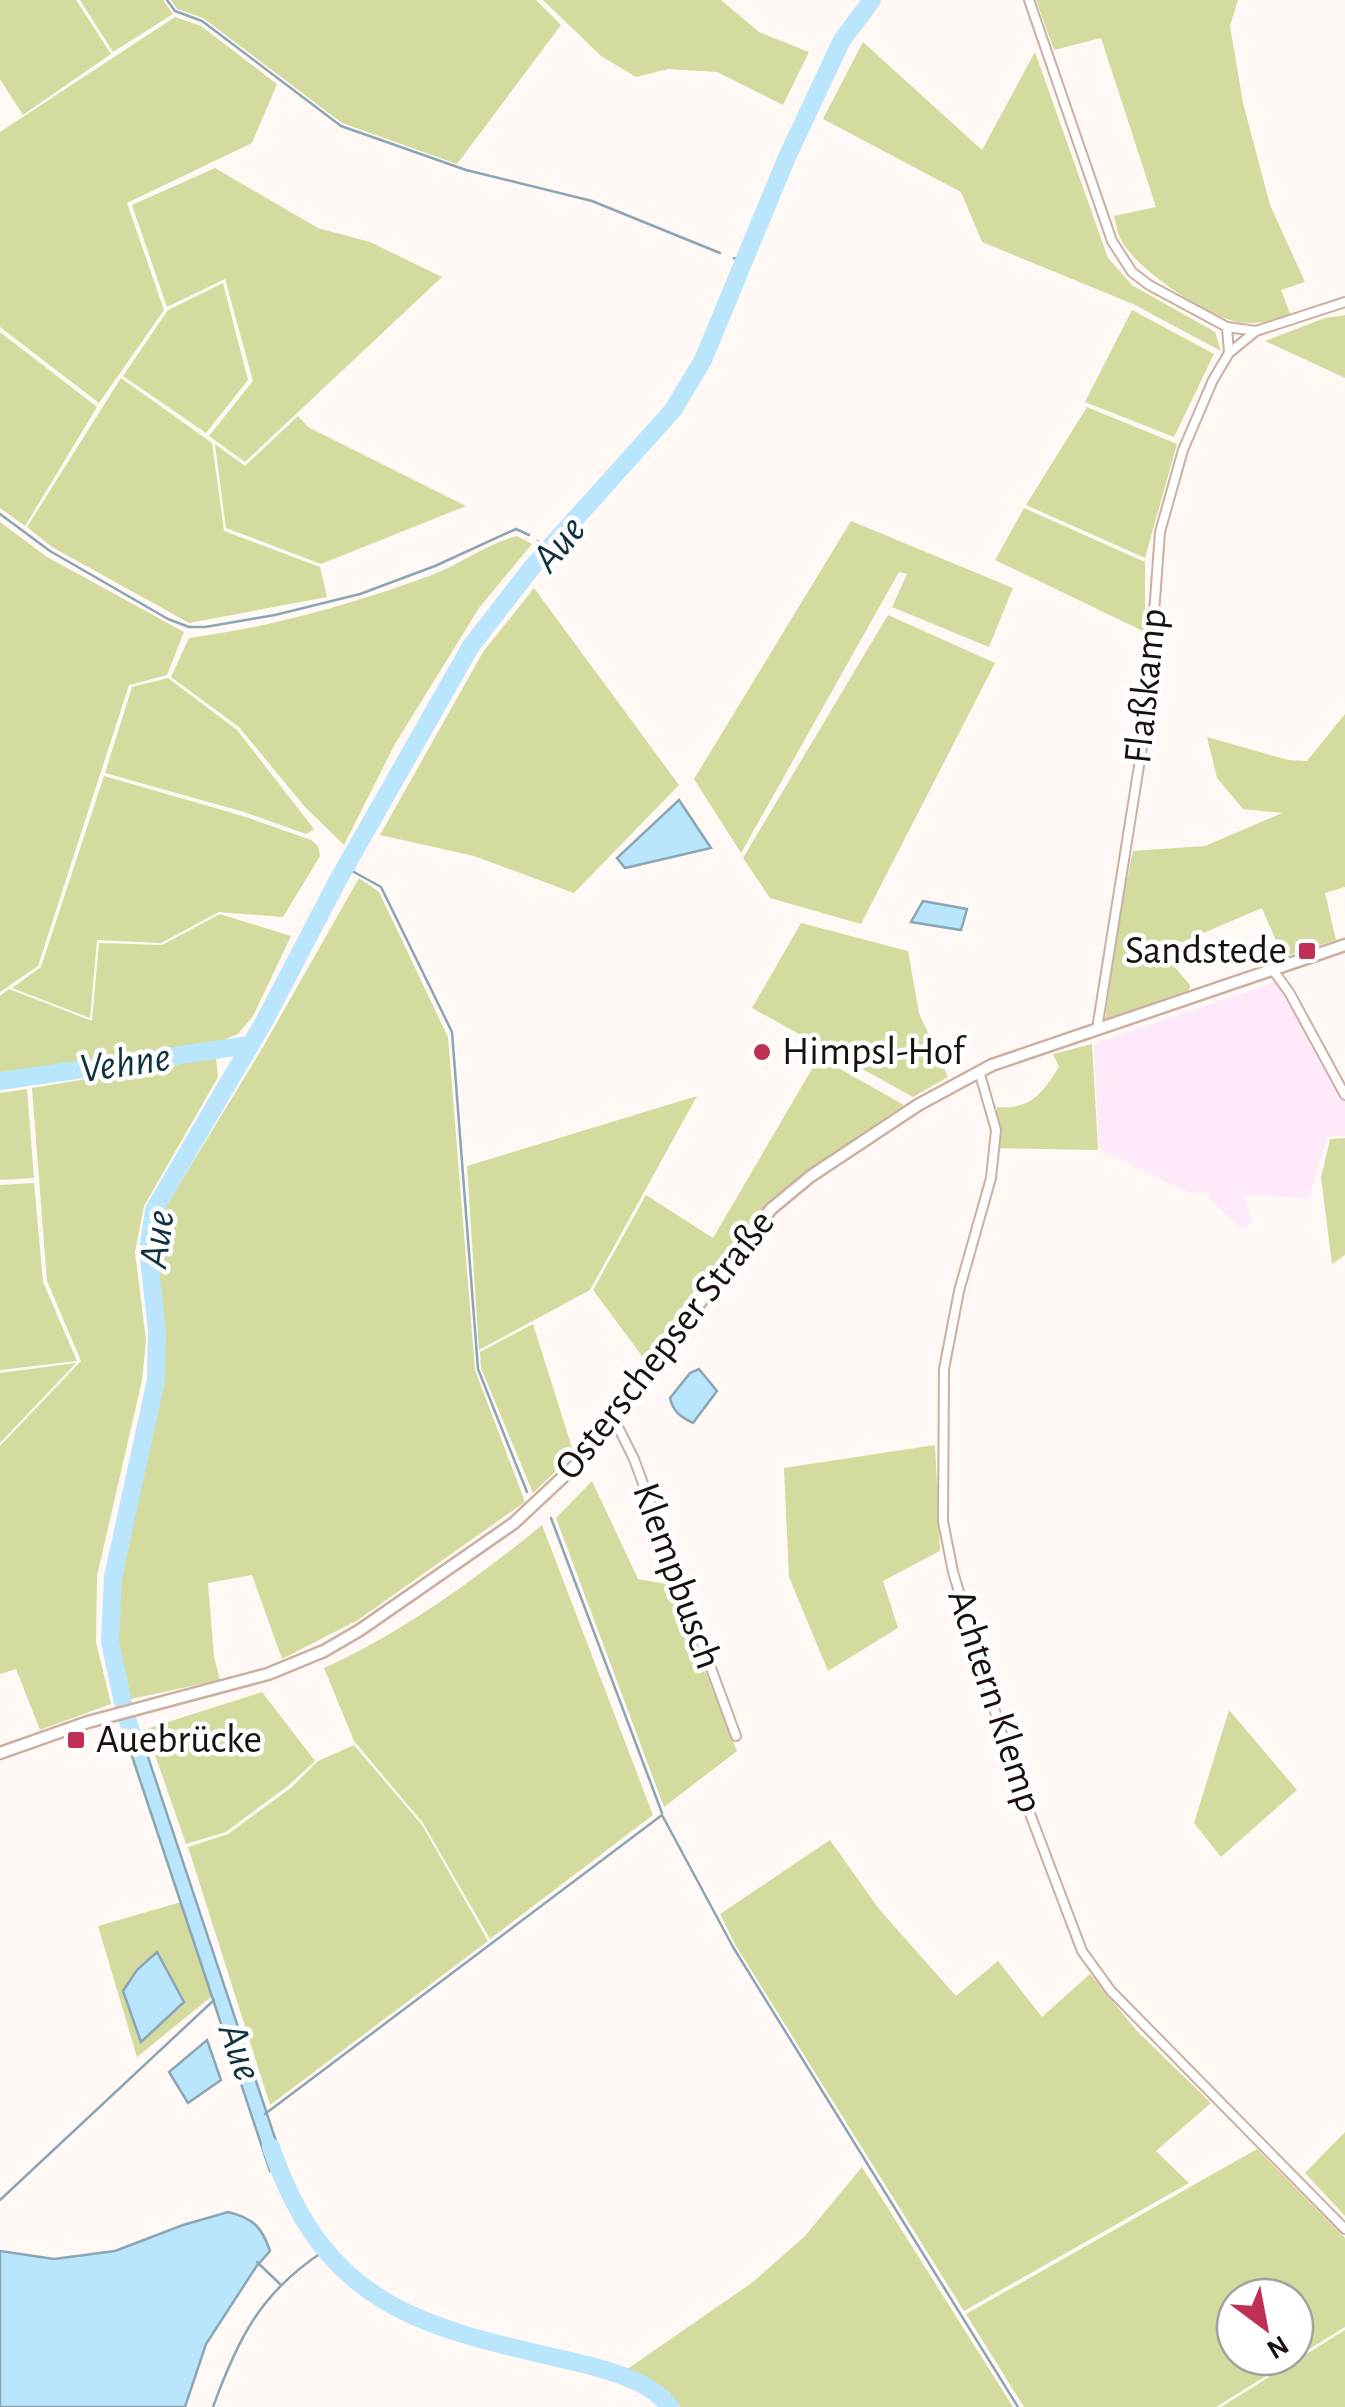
<svg xmlns="http://www.w3.org/2000/svg" width="1345" height="2407" font-family="'Alegreya Sans',sans-serif">
	<rect width="100%" height="100%" fill="#fff8f5"/>
	<path fill="#fee9f8" d="M1278,981L1345,1099V1136L1328,1137L1308,1198L1243,1195L1253,1221L1242,1229L1213,1202L1208,1193L1187,1192L1099,1149L1094,1044Z"/>
	<path fill="#d3db9e" fill-rule="evenodd" d="M0,0H76L111,54L23,115L0,79Z
		M80,0H163L173,14L113,52Z
		M171,0H536L561,25L457,164L342,123L203,18L177,9Z
		M543,0H721L759,32L809,52L783,105L717,72L668,69L636,77L601,56Z
		M1036,0H1238L1230,26L1243,103L1270,205L1305,282L1281,290L1291,316C1274,320 1257,325 1238,322C1207,317 1133,267 1120,238C1117,232 1116,222 1114,216L1156,207L1101,38L1054,50Z
		M175,17L201,26L277,84L252,143L127,203L164,310L99,403L0,327V132Z
		M863,42L982,150L1035,52L1108,258L1132,285L1215,332L1221,351L1133,304L982,242L961,192L823,119Z
		M215,168L318,228L370,242L442,277L245,462L209,436L253,381L225,279L167,307L132,205Z
		M223,283L248,380L206,433L123,376L168,310Z
		M1132,310L1214,354L1174,437L1085,402Z
		M1345,315V378L1265,341L1325,318Z
		M0,332L97,407L25,526L0,508Z
		M121,378L212,443L224,531L320,567L327,597L189,623L52,547L27,527Z
		M1087,407L1177,444L1145,558L1026,505Z
		M298,416L308,427L466,506L321,564L226,528L215,444L245,466Z
		M1024,508L1145,562V632L995,560Z
		M851,521L1013,588L989,647L892,607L907,574L899,572L741,853L694,779Z
		M0,522L47,557L184,632L167,675L129,685L38,966L0,992Z
		M517,536L532,544L479,608L395,744L344,845L305,807L239,727L171,677L189,638C272,627 353,604 432,575C461,564 486,544 517,536Z
		M534,588L679,785L574,893L474,856L380,835L483,652Z
		M888,615L995,663L861,924L770,898L743,858Z
		M168,678L237,730L314,829L306,834L244,812L105,773L132,687Z
		M1345,714V887L1325,893L1336,940L1283,957L1262,908L1161,951L1190,985L1189,990L1105,1019L1121,908L1133,851L1205,846L1282,813L1243,809L1217,778L1207,737L1288,760L1307,761Z
		M104,776L243,816L311,840L318,846L320,856L283,917L219,912L161,943L97,940L90,1018L12,988L41,967Z
		M359,878L379,892L448,1037L475,1370L525,1502L358,1620L282,1659L252,1575L208,1583L214,1657L220,1680L131,1699L118,1640L121,1576L163,1385L164,1330L157,1246L162,1213L263,1047Z
		M220,914L291,936L253,1016L238,1034L214,1044L0,1075V996L9,989L92,1021L99,943L162,945Z
		M801,923L908,951L919,1013L948,1077L913,1097L752,1008Z
		M1092,1044L1098,1150L997,1148V1107C1031,1109 1041,1095 1059,1067L1053,1054Z
		M819,1057L904,1105C853,1140 798,1173 755,1218C714,1262 679,1311 645,1360L593,1290L646,1195L713,1238Z
		M216,1058L218,1077L144,1206L135,1252L146,1340L142,1380L97,1576L96,1642L111,1704L40,1730L16,1669L0,1674V1446L81,1361L47,1281L32,1088Z
		M27,1089L34,1178L0,1180V1093Z
		M697,1096L590,1290L479,1350L467,1166Z
		M1345,1138V1255L1332,1264L1321,1178L1330,1139Z
		M34,1183L43,1282L77,1361L0,1370V1185Z
		M533,1324L574,1454L533,1493L481,1368L480,1352Z
		M76,1363L0,1443V1373Z
		M935,1445L940,1551L883,1581L898,1628L828,1671L789,1577L784,1468Z
		M592,1481L638,1579L671,1585L737,1751L664,1807L556,1518Z
		M542,1525L653,1815L490,1939L423,1823L354,1741L324,1668C402,1633 476,1579 542,1525Z
		M262,1692L315,1761L289,1785L226,1832L186,1844L146,1729Z
		M1229,1710L1297,1790L1221,1857L1194,1823Z
		M354,1745L422,1825L488,1941L270,2105L188,1847L228,1834L292,1787L318,1761Z
		M830,1840L879,1909L956,1996L998,1961L1042,2017L1090,1974L1137,2031L1211,2103L1156,2151L1189,2183L964,2311L736,1946L720,1914Z
		M181,1902L212,1996L137,2057L98,1926Z
		M1345,2132V2216L1305,2173Z
		M1257,2149L1345,2238V2327L1216,2407H1024L966,2314ZM1235,2297H1295V2357H1235Z
		M862,2167L1013,2407H680L669,2392L626,2370L753,2282L805,2236Z
		M1345,2330V2407H1221Z"/>
	<path fill="#b9e6fc" stroke="#8aa6b4" stroke-width="2.5" d="M679,800L711,848L625,868L617,858Z
		M923,901L967,909L961,930L911,922Z
		M699,1369L717,1391L693,1423C681,1417 673,1412 670,1398L690,1373Z
		M132,1720L141,1736L284,2165L270,2171L121,1723Z
		M157,1952L184,2002L141,2042L123,1991L137,1970Z
		M207,2040L221,2080L188,2103L169,2072Z
		M228,2212C253,2218 262,2227 270,2251L256,2267L206,2344L185,2407H0V2251L54,2259L115,2251L183,2225Z"/>
	<g fill="none" stroke-linecap="round" stroke-linejoin="round">
		<path stroke="#8aa6b4" stroke-width="2.5" d="M167,0L175,11L202,21L341,126L466,170L592,201L720,253
			M734,258L743,262
			M0,514L50,551L168,619L189,627H205L275,615L360,594L435,566L516,529L529,535
			M538,541L549,548
			M345,867L381,887L452,1032L478,1369L527,1492
			M551,1518L662,1813
			M265,2114L662,1815L733,1947L1018,2407
			M0,2200L214,2000
			M257,2262L281,2285
			M213,2407C238,2338 261,2292 324,2251"/>
		<path stroke="#b9e6fc" stroke-width="18" d="M0,1081L249,1045
			M135,1743L125,1712L110,1642L113,1577L156,1380L157,1331L148,1250L154,1210L265,1020L338,880L471,646L533,566L673,410L703,360L787,157L842,40L872,0
			M271,2147C326,2309 425,2328 575,2362C605,2369 651,2381 670,2407"/>
		<defs>
			<path id="street" d="M1029,0L1112,241L1132,272L1149,285L1227,327L1256,331L1345,302
				M1229,353L1256,331
				M1272,969L1289,992L1345,1095
				M1097,1029L1146,722L1160,532L1183,450L1213,380L1229,353L1227,327
				M979,1071L996,1130L991,1178L959,1291L944,1369L943,1521L953,1572L1010,1761L1082,1951L1111,1991L1345,2229
				M610,1421L618,1427L634,1459L736,1736"/>
			<path id="secondary" d="M0,1753L88,1722L268,1674L324,1651L360,1630L514,1523L579,1462L771,1209L811,1176L918,1105L992,1065L1345,945"/>
		</defs>
		<use href="#street" stroke="#ccafa1" stroke-width="12"/>
		<use href="#secondary" stroke="#ccafa1" stroke-width="15"/>
		<use href="#street" stroke="#fff" stroke-width="8"/>
		<use href="#secondary" stroke="#fff" stroke-width="10"/>
	</g>
	<g fill="#c03054" stroke="#fff" stroke-width="4">
		<rect x="1297" y="941" width="20" height="20" rx="5"/>
		<circle cx="762" cy="1052" r="10"/>
		<rect x="66" y="1730" width="20" height="20" rx="5"/>
	</g>
	<g text-anchor="middle" dominant-baseline="central" stroke-width="9" stroke-linejoin="round" paint-order="stroke">
		<g font-size="40" fill="#1b110c" stroke="#fff">
			<text transform="translate(1146 686) rotate(-84)">Flaßkamp</text>
			<text transform="translate(665 1345) rotate(-52)">Osterschepser Straße</text>
			<text transform="translate(677 1576) rotate(70)">Klempbusch</text>
			<text transform="translate(995 1701) rotate(72)">Achtern Klemp</text>
		</g>
		<g font-size="40" fill="#1b110c" stroke="#fff" text-anchor="start">
			<text x="1287" y="951" text-anchor="end">Sandstede</text>
			<text x="782" y="1052">Himpsl-Hof</text>
			<text x="96" y="1740">Auebrücke</text>
		</g>
		<g font-size="42" font-style="italic" fill="#0f3242" stroke="#fff">
			<text transform="translate(559 544) rotate(-50)">Aue</text>
			<text transform="translate(125 1063) rotate(-8)">Vehne</text>
			<text transform="translate(157 1239) rotate(-82)">Aue</text>
			<text transform="translate(240 2052) rotate(71)">Aue</text>
		</g>
	</g>
	<g transform="translate(1265 2327) rotate(148)"><circle r="48" fill="#ffffff" stroke="#a4a09e" stroke-width="2.5"/>
	<path d="M0-8L18 38L0 25L-18 38Z" fill="#c03054"/>
	<text y="-15" font-size="28" font-weight="bold" text-anchor="middle" fill="#1b110c">N</text>
	</g>
</svg>
